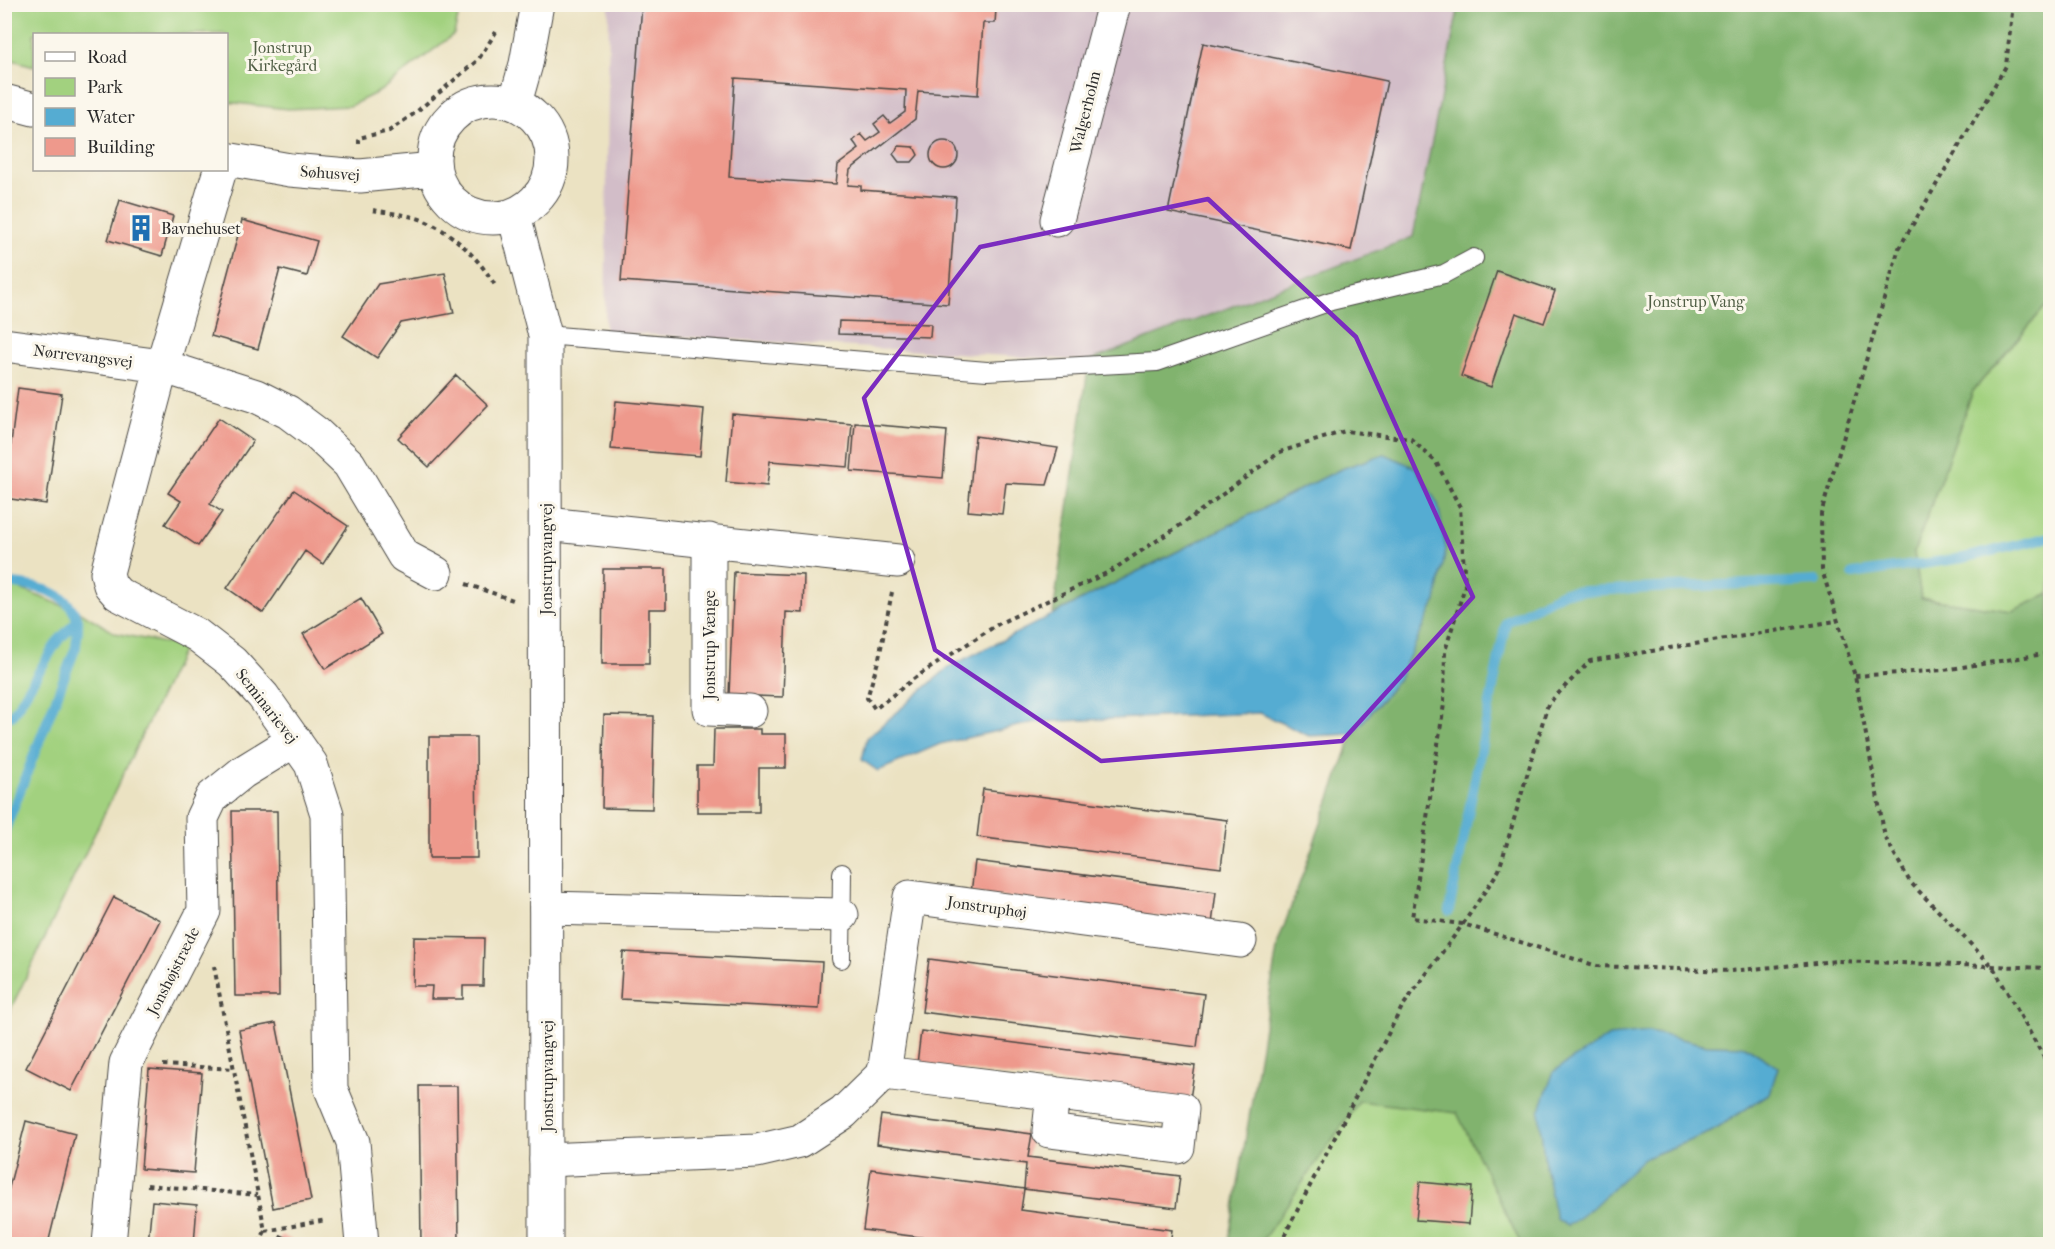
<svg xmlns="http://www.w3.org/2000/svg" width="2055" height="1249" font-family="'IM FELL French Canon',serif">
	<rect width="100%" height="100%" fill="#fbf7ec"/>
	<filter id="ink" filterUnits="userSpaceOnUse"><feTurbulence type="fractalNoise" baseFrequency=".0167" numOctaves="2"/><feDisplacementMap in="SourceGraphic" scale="12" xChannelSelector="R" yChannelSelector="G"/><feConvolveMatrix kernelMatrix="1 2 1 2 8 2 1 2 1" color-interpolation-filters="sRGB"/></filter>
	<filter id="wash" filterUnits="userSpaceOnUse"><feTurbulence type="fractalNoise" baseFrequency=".008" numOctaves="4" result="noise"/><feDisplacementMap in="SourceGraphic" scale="24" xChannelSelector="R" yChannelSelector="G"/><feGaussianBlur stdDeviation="1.35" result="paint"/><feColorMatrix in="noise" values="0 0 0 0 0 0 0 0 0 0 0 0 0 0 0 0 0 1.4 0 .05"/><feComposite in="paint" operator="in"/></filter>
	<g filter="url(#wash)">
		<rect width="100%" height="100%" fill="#ebe2c2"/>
		<path fill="#d2bdc8" d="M609,5H1459L1413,237L1089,361L605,332Z"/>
		<path fill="#a2d17f" stroke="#667e55" stroke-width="1.5" d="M4,5L5,4L461,5L454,34L380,91L350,106L288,109L227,102L226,34H34V66L5,58Z
			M2050,306V594L2012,611L1921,598L1914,552L1973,391L2045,307Z
			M5,583L84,614L115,633L184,647L5,1021Z
			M1355,1100L1457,1112L1521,1244H1259Z"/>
		<path fill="#81b36e" stroke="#566f4c" stroke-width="1.5" fill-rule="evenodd" d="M1459,5H2050V306L2045,307L1973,391L1914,552L1921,598L2012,611L2050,594V1244H1521L1457,1113L1359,1101L1260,1244H1228L1278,943L1353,734L1398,680L1385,454L1341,469L1053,614L1089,361L1413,237ZM1649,1032L1707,1045L1745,1046L1778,1067L1770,1093L1711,1132L1643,1159Z"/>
		<path fill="#55acd2" stroke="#406c7e" stroke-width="1.5" d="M1385,454L1416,468L1438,504L1446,549L1436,601L1398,680L1353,734L1309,736L1260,713L1036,722L940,744L878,771L862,760L867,738L949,667L1341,469Z
			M1649,1032L1707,1045L1745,1046L1778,1067L1770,1093L1711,1132L1643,1159L1592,1208L1567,1226L1556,1219L1545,1166L1539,1112L1554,1071L1609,1036Z"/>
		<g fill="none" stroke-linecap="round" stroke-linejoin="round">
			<path stroke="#55acd2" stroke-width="10" d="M1853,574L1963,558L2050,537
				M4,583C33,586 66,588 77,619C80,626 76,639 76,647L4,832
				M4,714L12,716L57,642L78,620
				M1449,911L1506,622L1564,592L1817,581"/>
		</g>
		<g id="blocks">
			<path fill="#ee998c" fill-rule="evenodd" d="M642,4H984V9H996L995,23H983L978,95L918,91L915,119L850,170L848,185L861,186V190L956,197L948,304L621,281ZM735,78L906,90L905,112L890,123L884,116L874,124L880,132L867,141L861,134L853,141L859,149L838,165L836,184L729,177Z
				M1203,43L1387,81L1351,250L1168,212Z
				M930 155a14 14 0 1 1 28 0a14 14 0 1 1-28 0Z
				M899,146L914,147L918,155L912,162H899L893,154Z
				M120,200L173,216L162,256L108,240Z
				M242,220L317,241L307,276L280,269L258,349L211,336Z
				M1497,271L1555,291L1544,323L1516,313L1491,387L1461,376Z
				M445,273L454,313L401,323L377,358L343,336L378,284Z
				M839,321L931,324L930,337L838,334Z
				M456,375L488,405L429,467L398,438Z
				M18,388L62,394L46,504L4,498Z
				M616,401L704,409L700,456L611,449Z
				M732,414L852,424L848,467L770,461L767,486L726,482Z
				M219,418L253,441L210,504L222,512L198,546L165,524L181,501L168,493Z
				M855,423L947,431L943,478L851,471Z
				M975,436L1058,448L1047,485L1006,483L1002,514L968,511Z
				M294,490L348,526L323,564L305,551L263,613L227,588Z
				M603,569H666V609H649V664H602Z
				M734,572L804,575L803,613L786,612L783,697L729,695Z
				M361,598L382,634L325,669L303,634Z
				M604,715L654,716L652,809L602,808Z
				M714,729H760V734H786V768H759V812H697V766H713Z
				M429,737H476L477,858H429Z
				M983,789L1227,820L1221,868L977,837Z
				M232,811H277L279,996H235Z
				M975,861L1216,892L1212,924L971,893Z
				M114,897L160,920L71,1091L26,1068Z
				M414,937L484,938L483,986H463V999H431L432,986H413Z
				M623,952L822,962L819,1009L620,999Z
				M929,959L1204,994L1197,1047L922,1012Z
				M276,1023L311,1200L273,1208L239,1030Z
				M921,1031L1195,1066L1190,1099L917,1064Z
				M149,1069L202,1073L194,1173L141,1169Z
				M419,1086H457L459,1244H421Z
				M881,1115L1032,1134L1028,1157L1180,1176L1176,1208L1024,1189L1026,1164L877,1144Z
				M26,1121L75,1134L48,1244H4V1207Z
				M871,1169L1024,1189L1021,1210L1172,1230L1170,1244H976L863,1230Z
				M1420,1182L1472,1187L1469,1224L1416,1220Z
				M152,1201L197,1205L194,1244H148Z
				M281,1235L300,1244H277Z"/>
		</g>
	</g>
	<g filter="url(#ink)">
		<use href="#blocks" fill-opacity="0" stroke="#484642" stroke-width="1.5"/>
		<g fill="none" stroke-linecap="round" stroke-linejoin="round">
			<defs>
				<path id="service" d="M545,335L987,371L1157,362L1331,301L1444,274L1474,258
					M841,959L842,873"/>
				<path id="minor" d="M4,101L34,109
					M226,159L290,170L360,176L434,169
					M220,170L162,366L107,573L110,585L118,594L197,635L232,662L263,696L311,764L327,814L331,1089L353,1142L362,1244
					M1057,220L1114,4
					M4,345L162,366L256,396L288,412L316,433L349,464L404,556L436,573
					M547,524L898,561
					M709,540V709L750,711
					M546,908L842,915
					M884,1073L1182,1109L1178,1147L1049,1131L1053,1093
					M546,1160L757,1151L800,1141L843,1113L884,1073L910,897L1240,941
					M109,1244L126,1063L204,911L202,818L212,797L243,772L295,740"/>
				<path id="tertiary" d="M434 159a59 59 0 1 1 118 0a59 59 0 1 1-118 0Z
					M515,103L526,64L537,4
					M514,215L545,335L546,1244"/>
			</defs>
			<use href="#service" stroke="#484642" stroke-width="20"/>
			<use href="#minor" stroke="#484642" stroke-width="35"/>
			<use href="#tertiary" stroke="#484642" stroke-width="35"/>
			<path stroke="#484642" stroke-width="4" stroke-dasharray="4.5 4.5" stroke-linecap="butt" d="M2013,4L2006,66L1899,248L1821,514L1822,570L1855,676L1885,837L1910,882L1993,967L2050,1068
				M359,144V138L389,131L415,113L478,60L496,32
				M373,210C388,213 405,214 420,219C452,231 479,258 496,287
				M466,584L513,600
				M892,592L879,658L867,698L875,709L916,677L1000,623L1111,571L1185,522L1280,452L1345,431L1411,439L1436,462L1460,507L1465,586L1445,651L1444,704L1412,918L1463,924L1597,966L1730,971L1837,961L2050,968
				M1855,676L1944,670L2050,653
				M214,966L265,1231L259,1244
				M163,1065L233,1069
				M147,1185L257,1195
				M265,1231L326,1220
				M1280,1244L1402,1007L1463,924L1499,870L1548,704L1590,661L1836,621"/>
			<use href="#service" stroke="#fff" stroke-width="18"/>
			<use href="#minor" stroke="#fff" stroke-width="33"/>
			<use href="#tertiary" stroke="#fff" stroke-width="33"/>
		</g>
	</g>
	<path fill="none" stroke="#7b2cbf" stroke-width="4.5" stroke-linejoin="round" d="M1208,199L1356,337L1473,597L1342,741L1101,761L935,650L864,398L980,247Z"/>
	<defs>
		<symbol id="building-bare" viewBox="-9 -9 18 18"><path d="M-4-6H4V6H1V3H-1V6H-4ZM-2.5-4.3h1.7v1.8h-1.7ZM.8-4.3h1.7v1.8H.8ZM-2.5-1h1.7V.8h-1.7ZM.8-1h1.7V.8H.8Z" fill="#1f6fb2" stroke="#fbf7ec" stroke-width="2.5" paint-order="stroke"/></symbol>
	</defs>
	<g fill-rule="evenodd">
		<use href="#building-bare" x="122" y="209" width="38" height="38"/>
	</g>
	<g text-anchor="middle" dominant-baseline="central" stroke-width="6" stroke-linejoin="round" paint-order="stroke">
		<g font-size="16" fill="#4f5d44" stroke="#fbf7ec">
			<text x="282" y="47">Jonstrup<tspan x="282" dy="18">Kirkegård</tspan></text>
			<text x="1696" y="301">Jonstrup Vang</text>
		</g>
		<g font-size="16" fill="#2b2b2b" stroke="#fbf7ec">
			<text transform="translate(1085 112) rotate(-76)">Walgerholm</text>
			<text transform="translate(330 173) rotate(4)">Søhusvej</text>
			<text transform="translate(83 356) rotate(7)">Nørrevangsvej</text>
			<text transform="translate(546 559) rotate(-90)">Jonstrupvangvej</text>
			<text transform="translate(709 645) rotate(-90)">Jonstrup Vænge</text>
			<text transform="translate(267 706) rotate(52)">Seminarievej</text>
			<text transform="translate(987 907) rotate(8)">Jonstruphøj</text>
			<text transform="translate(173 971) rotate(-63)">Jonshøjstræde</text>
			<text transform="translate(547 1076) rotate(-90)">Jonstrupvangvej</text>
		</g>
		<g font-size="16" fill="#2b2b2b" stroke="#fbf7ec" text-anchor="start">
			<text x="161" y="228">Bavnehuset</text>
		</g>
	</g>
	<rect width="2055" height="1249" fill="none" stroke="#fbf7ec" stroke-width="24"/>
	<rect x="33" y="33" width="195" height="138" fill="#fbf7ec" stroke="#a8a59f" stroke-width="1.5"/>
	<rect x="45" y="52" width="30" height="9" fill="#ffffff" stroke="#a8a59f" stroke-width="1.5"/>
	<text x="87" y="63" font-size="18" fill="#2b2b2b">Road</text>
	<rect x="45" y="78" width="30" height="18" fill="#a2d17f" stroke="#a8a59f" stroke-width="1.5"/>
	<text x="87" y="93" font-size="18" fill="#2b2b2b">Park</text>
	<rect x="45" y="108" width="30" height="18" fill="#55acd2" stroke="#a8a59f" stroke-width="1.5"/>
	<text x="87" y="123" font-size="18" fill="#2b2b2b">Water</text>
	<rect x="45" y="138" width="30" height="18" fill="#ee998c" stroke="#a8a59f" stroke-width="1.5"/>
	<text x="87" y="153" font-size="18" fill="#2b2b2b">Building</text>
</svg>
